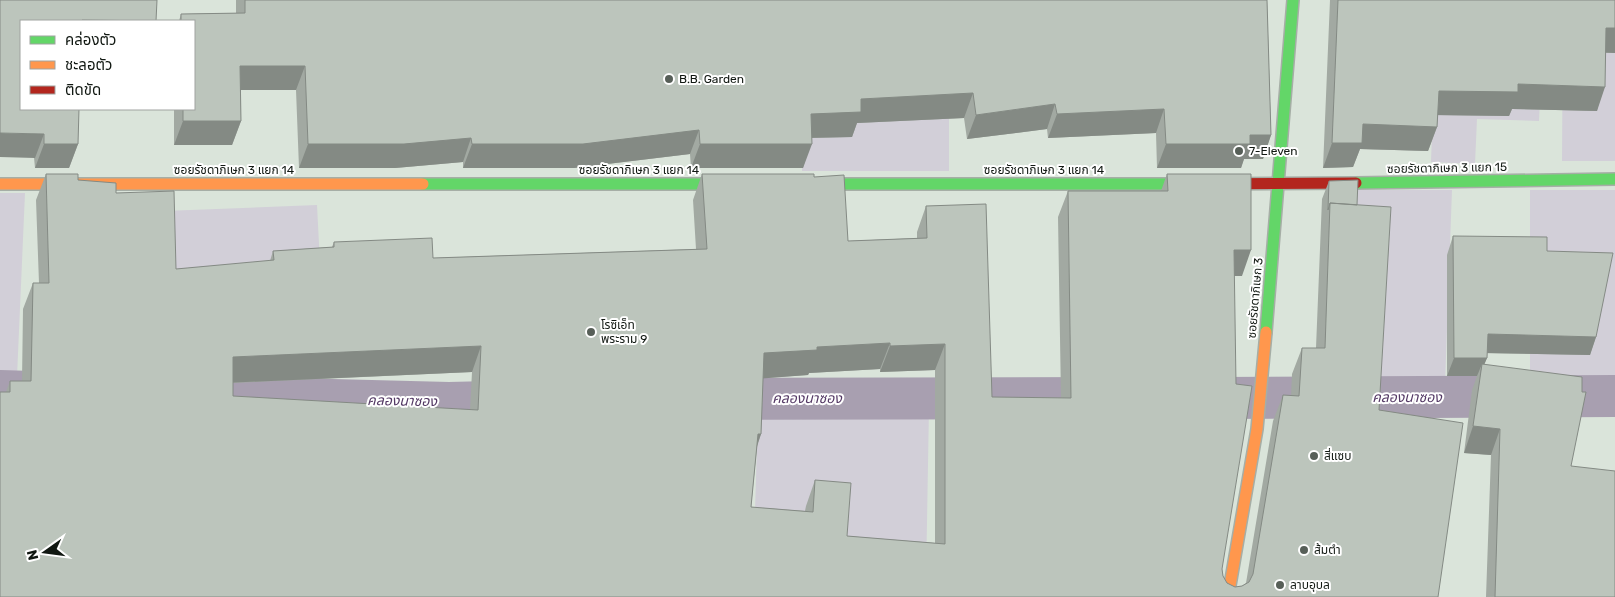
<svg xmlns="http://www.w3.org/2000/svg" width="1615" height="597" font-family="Rubik,'Noto Sans Thai',sans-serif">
	<rect width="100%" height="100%" fill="#dae4da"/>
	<path fill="#d2cfd8" d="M1563,0H1615V161H1562Z
		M1434,73L1541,77L1539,121L1477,119L1475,164L1431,162Z
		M802,83H949V171H802Z
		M1338,190H1452L1445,384L1331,380Z
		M1530,190H1615V383L1530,384Z
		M0,193H25L17,377H0Z
		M317,205L321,283L174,299L164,211Z
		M929,407L926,580L754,545L758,411Z"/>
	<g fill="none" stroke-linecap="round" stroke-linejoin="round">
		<path stroke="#a89fb0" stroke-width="42" d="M0,391L64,393
			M218,397L449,403L529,401
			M1215,398L1615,396
			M705,399L1119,398"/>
		<defs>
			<path id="fast" d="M1356,183L1615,179
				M423,184H736
				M807,184H1198
				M1266,332L1293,0"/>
			<path id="slow" d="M0,184H423
				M1228,597L1257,429L1266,332"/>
			<path id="jam" d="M1198,184L1356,183"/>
		</defs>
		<use href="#fast" stroke="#a6aea6" stroke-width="14"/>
		<use href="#slow" stroke="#a6aea6" stroke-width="14"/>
		<use href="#jam" stroke="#a6aea6" stroke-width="14"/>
		<use href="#fast" stroke="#63d668" stroke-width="11"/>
		<use href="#slow" stroke="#ff974d" stroke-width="11"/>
		<use href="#jam" stroke="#b3261e" stroke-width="11"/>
	</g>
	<path fill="#a2a9a2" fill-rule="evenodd" d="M236,0H1267L1271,135L1263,159H1244L1241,168H1157L1156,133L1048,138L1047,129L967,139L964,118L857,123L852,137L812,138L803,168H691L690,154L574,168H463V162L395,168H299L296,90H241V121L232,145H174V109H194V21H179L181,14L236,13Z
		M1330,0H1615V53H1606L1597,111L1512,109L1509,116L1438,115L1437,127L1428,151L1360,149L1353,167L1323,168Z
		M21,21L78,144L69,168H35Z
		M46,174L78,180L116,193L176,269L270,261L273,251L332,247L334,242L433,258L696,249L693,200L702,174L814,177L848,241L917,238V232L926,206L992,397L1061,398L1058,217L1068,191H1161L1167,174L1242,276H1234L1222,569L1223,576L1227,583L1235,587L1242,586L1246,583L1273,421L1283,395L1291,396L1292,374L1302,348H1316L1322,199L1329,181L1357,205L1379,410L1438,597H0L6,392L10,381H22L23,309L33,283H39L36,200ZM880,369V372L935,370V543L847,536L815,480L806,506L805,511L751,507L757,447L761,434L763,378L808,375L809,373ZM472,372L470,410L233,396V383Z
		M1453,236L1547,251L1596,337L1590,355L1487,353V358L1484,364L1571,466L1615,597H1486L1491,455L1464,453L1472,390L1477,376H1447V255Z"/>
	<path fill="#848a84" d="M1606,28H1615V53L1597,52Z
		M240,66H305L296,90H232Z
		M1518,84L1605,87L1597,111L1512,109L1509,116L1430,115L1439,91Z
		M973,93L964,118L857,123L852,137L803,138L811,114L861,99Z
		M1055,104L1047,129L967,139L976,115Z
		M1164,109L1156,133L1048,138L1057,114Z
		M183,121H241L232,145H174Z
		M1363,124L1437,127L1428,151L1360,149L1353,167L1323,168L1332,143Z
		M699,130L690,154L574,168H463L472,144Z
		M0,133L44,134L35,158L0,157Z
		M1250,135H1271L1263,159H1244L1241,168H1157L1166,144Z
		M471,138L463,162L395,168H299L308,144Z
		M44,144H78L69,168H35Z
		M700,144H812L803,168H691Z
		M1234,250H1251L1242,276H1225Z
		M1488,334L1596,337L1590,355L1482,353Z
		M890,343L880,369L809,373L808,375L755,379L764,353L817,347Z
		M945,344L935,370L880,372L890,346Z
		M481,346L472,372L224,383L233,357Z
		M1454,358H1487L1480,375L1482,364L1477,376H1447Z
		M1473,426L1500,429L1491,455L1464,453Z
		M758,434H761L752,460Z"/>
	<path fill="#bcc5bc" stroke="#848a84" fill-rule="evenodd" d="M0,0H157L156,21L82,20V21H21V109H79L78,144H44V134L0,133Z
		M245,0H1267L1271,135H1250V144H1166L1164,109L1057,114L1055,104L976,115L973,93L861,99V112L811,114L812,144H700L699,130L583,144H472L471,138L404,144H308L305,66H240L241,121H183V109H194V21H181V14L245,13Z
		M1338,0H1615V28H1606L1605,87L1518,84V92L1439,91L1437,127L1363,124L1362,143H1332Z
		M46,174H78V180L116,183V193L174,191L176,269L274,260L273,251L334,247V242L432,238L433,258L707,249L702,174H814V177L844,175L848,241L927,238L926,206L986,204L992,397L1071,398L1068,191H1168L1167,174H1251V250H1234L1236,384L1252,386L1222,569L1223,576L1227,583L1235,587L1242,586L1249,582L1253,574L1283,395L1299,396L1302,348H1325L1330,203L1391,207L1379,410L1463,423L1438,597H0V392H10V381H31L33,283H49ZM890,343V346L945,344V544L847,536L851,483L815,480L813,512L751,507L758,434H761L764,353L817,350V347ZM481,346L478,410L233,396V357Z
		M1358,180L1357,205L1330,203L1328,210L1329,181Z
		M1453,236L1547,237V251L1613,253L1596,337L1488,334L1487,358H1454Z
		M1482,364L1582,377V392H1586L1571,466L1615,471V597H1495L1500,429L1473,426Z"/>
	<g fill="#575f58" stroke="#fff" stroke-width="2">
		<circle cx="669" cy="79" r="5"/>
		<circle cx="1239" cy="151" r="5"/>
		<circle cx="591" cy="332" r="5"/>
		<circle cx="1314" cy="456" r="5"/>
		<circle cx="1304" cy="550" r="5"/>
		<circle cx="1280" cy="585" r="5"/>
	</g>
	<g text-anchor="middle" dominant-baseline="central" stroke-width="4" stroke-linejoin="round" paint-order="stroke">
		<g font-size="12" fill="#111812" stroke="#fff" text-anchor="start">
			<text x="679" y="79">B.B. Garden</text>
			<text x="1249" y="151">7-Eleven</text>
			<text x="601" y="325">โรซิเอ็ท<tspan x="601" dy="14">พระราม 9</tspan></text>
			<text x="1324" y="456">สี่แซบ</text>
			<text x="1314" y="550">ส้มตำ</text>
			<text x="1290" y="585">ลาบอุบล</text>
		</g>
		<g font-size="12" fill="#111812" stroke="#fff">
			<text transform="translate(1447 168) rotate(-1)">ซอยรัชดาภิเษก 3 แยก 15</text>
			<text x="234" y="170">ซอยรัชดาภิเษก 3 แยก 14</text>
			<text x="639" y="170">ซอยรัชดาภิเษก 3 แยก 14</text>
			<text x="1044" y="170">ซอยรัชดาภิเษก 3 แยก 14</text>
			<text transform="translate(1255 298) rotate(-85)">ซอยรัชดาภิเษก 3</text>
		</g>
		<g font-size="14" font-style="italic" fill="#533864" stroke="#fff">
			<text x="1407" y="397">คลองนาซอง</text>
			<text x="807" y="398">คลองนาซอง</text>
			<text transform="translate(402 401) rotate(1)">คลองนาซอง</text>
		</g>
	</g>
	<rect x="20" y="20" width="175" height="90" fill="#ffffff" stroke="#a0a3a0"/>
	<rect x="30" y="36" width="25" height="8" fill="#63d668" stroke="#a0a3a0"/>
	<text x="65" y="45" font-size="15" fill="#111812">คล่องตัว</text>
	<rect x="30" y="61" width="25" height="8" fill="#ff974d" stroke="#a0a3a0"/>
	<text x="65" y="70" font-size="15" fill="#111812">ชะลอตัว</text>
	<rect x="30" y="86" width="25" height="8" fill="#b3261e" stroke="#a0a3a0"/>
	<text x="65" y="95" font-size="15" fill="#111812">ติดขัด</text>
	<g transform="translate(45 552) rotate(256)" stroke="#ffffff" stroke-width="4" paint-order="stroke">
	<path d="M0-4L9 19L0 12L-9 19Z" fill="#111812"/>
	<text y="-8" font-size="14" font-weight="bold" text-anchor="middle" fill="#111812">N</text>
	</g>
</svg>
